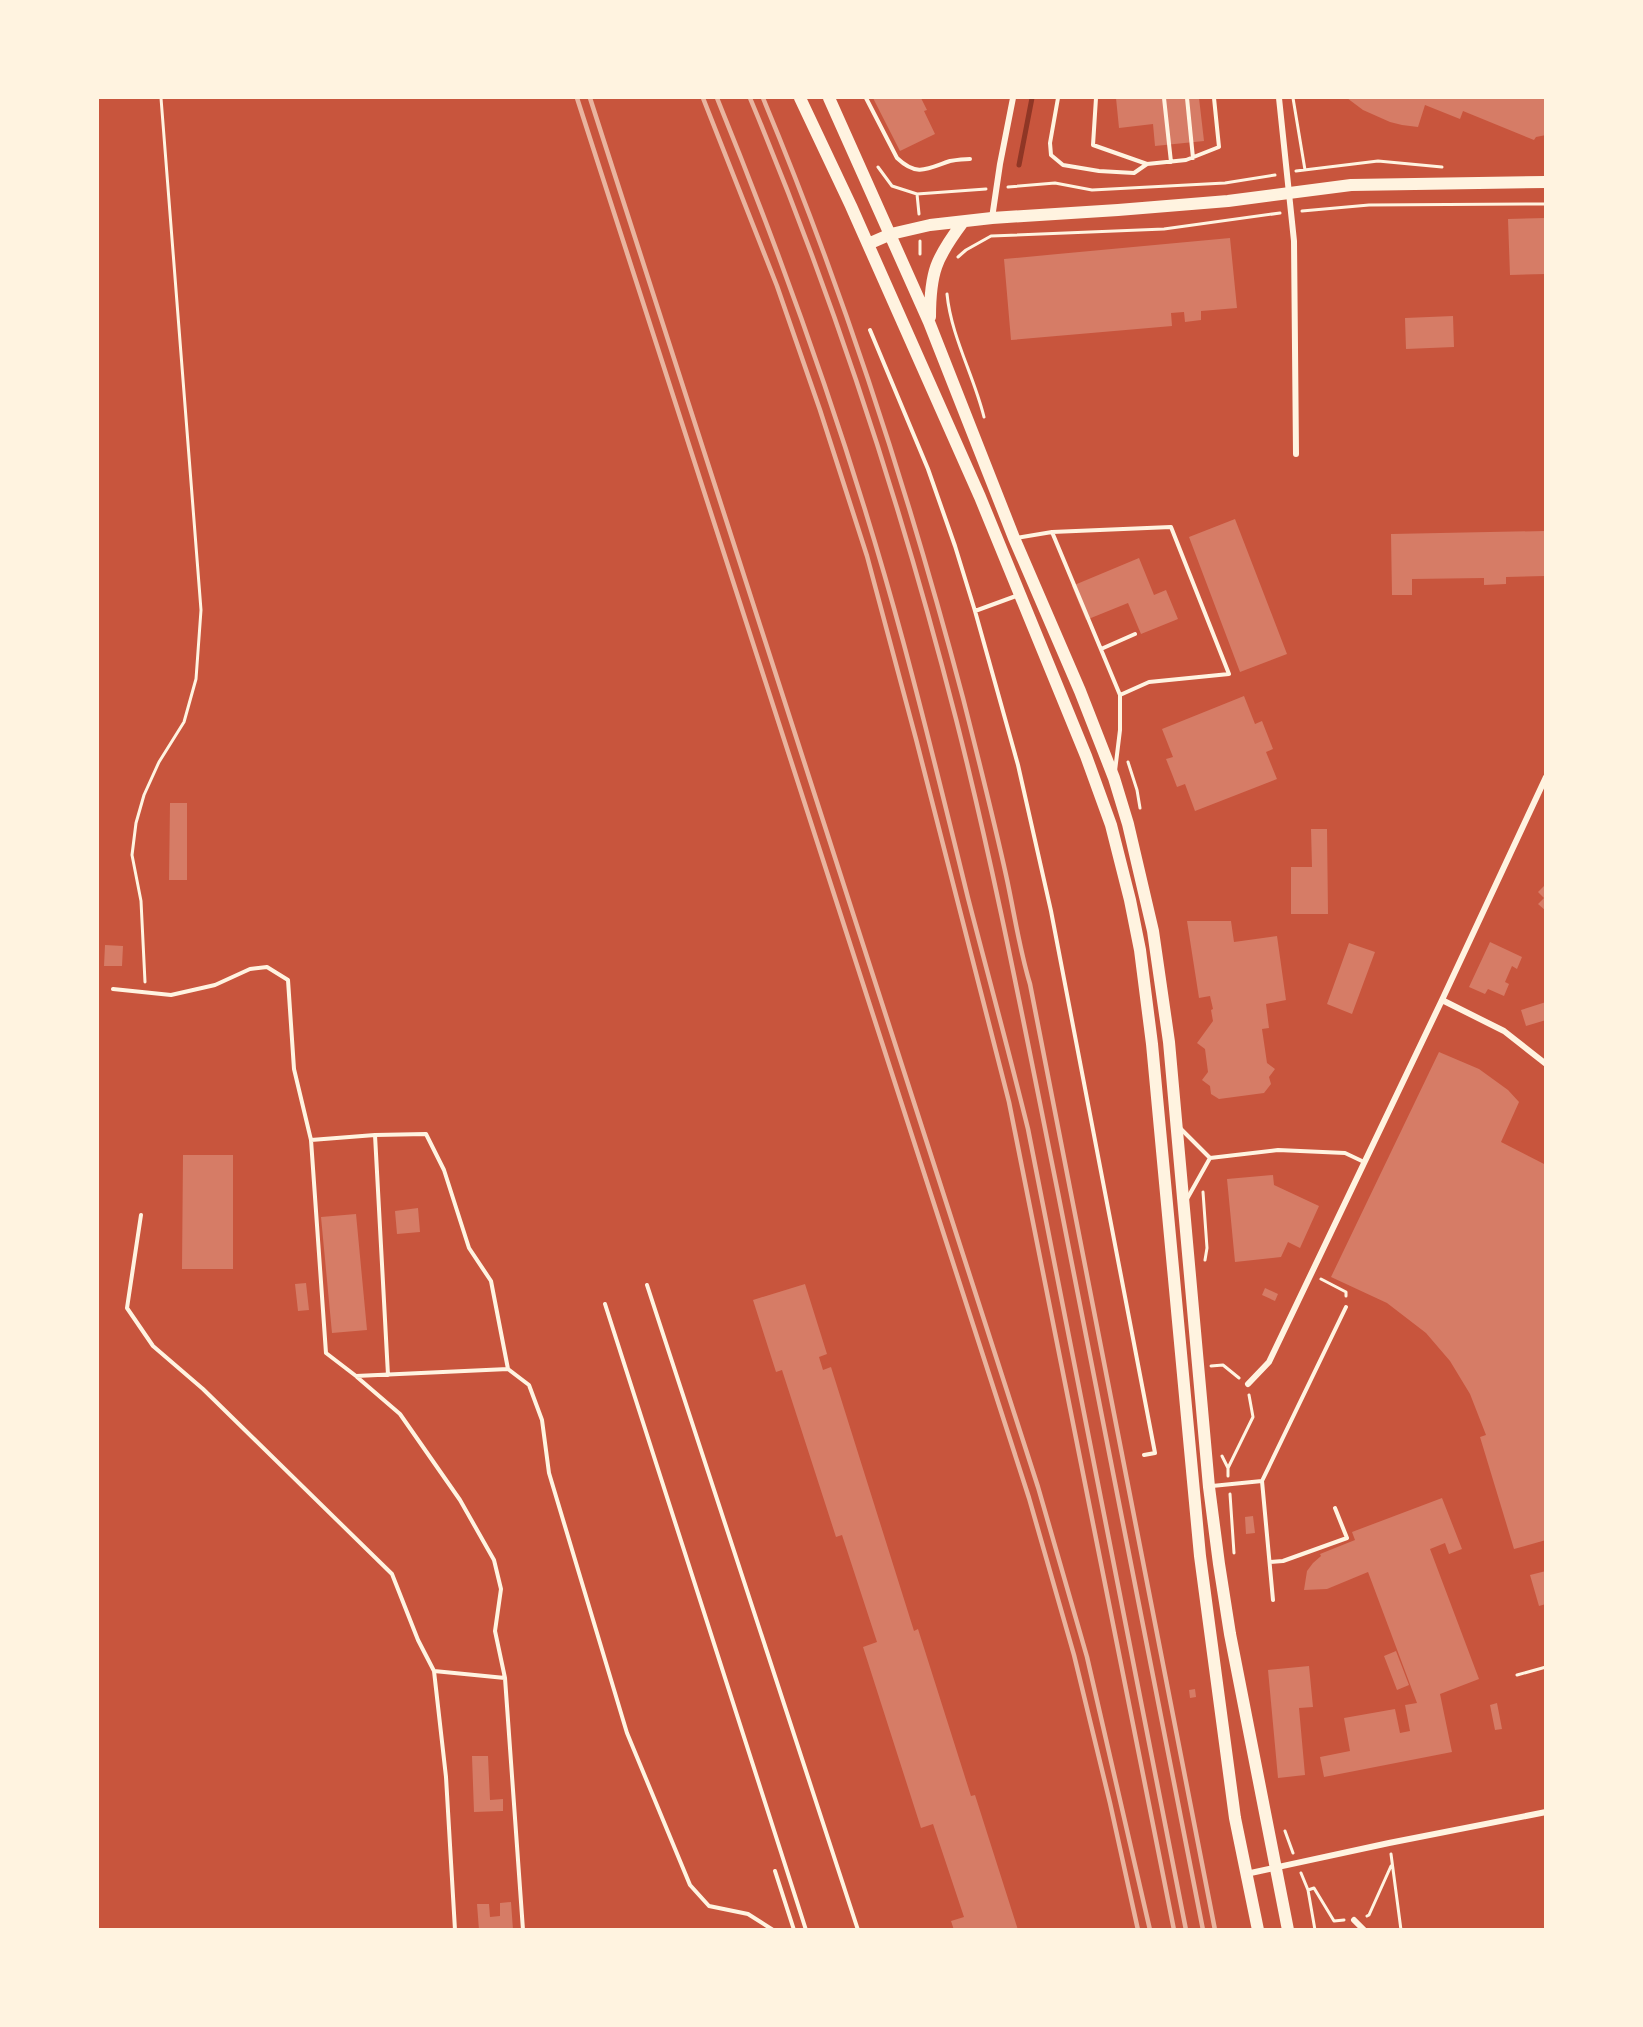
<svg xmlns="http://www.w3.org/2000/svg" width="1643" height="2027" font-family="Jost,sans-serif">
	<rect width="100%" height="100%" fill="#c8553d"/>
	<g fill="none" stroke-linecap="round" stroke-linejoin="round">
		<path stroke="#8f3625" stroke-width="5" d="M1019,165L1032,98"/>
	</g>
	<path fill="#d67c66" d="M873,98H921L927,110L924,111L935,134L900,151Z
		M1116,98H1199L1204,141L1155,146L1153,124L1119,128Z
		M1347,98H1546V135L1536,137L1534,140L1463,111L1460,119L1425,105L1418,127L1402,125L1390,122L1363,110Z
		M1546,218V274L1510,275L1508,219Z
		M1230,238L1237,308L1201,311V320L1185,322L1184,312L1171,313L1172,326L1011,340L1004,259Z
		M1453,316L1454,347L1406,349L1405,318Z
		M1235,519L1287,654L1240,672L1189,537Z
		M1545,531V576L1506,577V584L1484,585V578L1412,579V595H1392L1391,534Z
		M1139,558L1154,595L1166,590L1178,619L1141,634L1128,603L1086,620L1072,586Z
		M1244,696L1255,724L1262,721L1273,749L1266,752L1277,779L1195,811L1185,784L1177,787L1172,774L1166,759L1173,757L1162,729Z
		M170,803H187V880H169Z
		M1311,829H1327L1328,914H1291V867H1312Z
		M1546,884V911L1538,904L1544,898L1538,892Z
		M1187,921H1231L1234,942L1277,936L1286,1000L1266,1004L1269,1028L1262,1029L1267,1063L1275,1069L1269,1077L1271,1084L1264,1093L1219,1099L1211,1094L1210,1086L1202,1080L1208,1072L1205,1049L1197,1043L1213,1021L1211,1010L1213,1009L1210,996L1199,998Z
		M1490,942L1522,957L1517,969L1512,966L1505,982L1509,984L1504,996L1488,989L1485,994L1469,987Z
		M1349,943L1375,952L1352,1014L1327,1004Z
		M105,945L123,946L122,966H104Z
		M1546,1002V1020L1526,1026L1521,1010Z
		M1439,1052L1479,1069L1508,1090L1519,1102L1501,1142L1546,1165V1540L1514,1549L1480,1437L1486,1435L1470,1394L1450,1361L1426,1333L1387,1303L1331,1277Z
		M183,1155H233V1269H182Z
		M1273,1175L1274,1185L1319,1206L1300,1248L1288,1242L1281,1257L1235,1262L1227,1179Z
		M418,1208L420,1232L397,1234L395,1211Z
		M356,1214L367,1330L332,1333L321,1217Z
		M306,1283L309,1310L298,1311L295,1284Z
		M805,1284L827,1354L819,1357L823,1370L831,1367L914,1631L918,1629L971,1796L975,1795L1018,1930H954L951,1921L964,1917L933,1824L921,1828L863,1647L877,1642L842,1535L836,1537L782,1370L776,1372L753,1300Z
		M1265,1288L1278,1294L1275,1301L1262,1295Z
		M1442,1498L1462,1549L1449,1554L1445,1543L1430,1549L1479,1679L1440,1694L1452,1752L1324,1777L1320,1757L1350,1751L1344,1718L1395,1709L1400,1733L1410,1731L1405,1705L1417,1703L1368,1572L1327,1589L1304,1590L1307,1571L1313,1563L1321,1556L1320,1554L1355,1540L1352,1532Z
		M1253,1516L1255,1533L1246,1534L1245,1517Z
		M1546,1571V1604L1539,1606L1530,1575Z
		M1396,1651L1409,1685L1397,1690L1384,1656Z
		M1309,1666L1313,1707L1299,1708L1305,1775L1278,1778L1268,1670Z
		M1195,1689L1196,1697L1190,1698L1189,1690Z
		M1497,1703L1502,1729L1495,1730L1490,1705Z
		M472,1756H488L490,1800L503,1799V1811L474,1812Z
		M511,1902L513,1930H479L477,1904H489L490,1917L500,1916V1903Z"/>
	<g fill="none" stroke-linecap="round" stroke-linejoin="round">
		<path stroke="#fff3e0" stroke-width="3" d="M1293,98L1305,170
			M878,167L892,186L917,194L986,189
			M1296,171L1378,161L1442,167
			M1008,187L1055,183L1092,190L1225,183L1275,175
			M917,194L919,214
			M1302,211L1369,205L1546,204
			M920,254V241
			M958,257L966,250L991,236L1164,229L1280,213
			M947,294C951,336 974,376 984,417
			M1128,762L1137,790L1140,808
			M145,982L141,901L132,855L136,823L144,795L159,762L184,722L196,679L201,610L161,98
			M1203,1192L1207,1248L1205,1260
			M1321,1279L1346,1292V1296
			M1211,1366L1223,1365L1239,1378
			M1222,1456L1228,1468V1476
			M1228,1468L1253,1417L1249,1395
			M1230,1494L1234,1553
			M1517,1675L1546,1667
			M1285,1831L1293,1853
			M1391,1854L1401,1930
			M1301,1873L1308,1890L1315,1930
			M1308,1890L1314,1888L1334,1921L1344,1920
			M1367,1916L1369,1915L1391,1866"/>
		<path stroke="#fff3e0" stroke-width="4" d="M866,98L897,158C917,177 927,169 950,161C956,160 963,159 970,159
			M1058,98L1050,143L1051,155L1063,165L1099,171L1134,173L1147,164
			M1096,98L1093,145L1147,164L1186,160L1219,147L1214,98
			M1164,98L1171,162
			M1187,98L1193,158
			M870,330L928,469L955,546L975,611L1018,765L1051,911L1155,1453L1144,1455
			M1052,532L1171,527L1229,674L1149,682L1120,695
			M1016,538L1052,532L1120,695V730L1115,771
			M975,611L1016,596
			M1101,649L1135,634
			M113,989L171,995L215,985L250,969L267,967L288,980L294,1069L311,1140L326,1353L356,1376L508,1369L529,1385L542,1420L549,1473L627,1733L690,1885L709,1906L748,1914L773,1930
			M1180,1128L1210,1158L1278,1150L1345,1153L1364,1162
			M375,1135L426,1134L444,1170L469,1248L491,1281L508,1369
			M311,1140L375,1135L388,1375
			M1187,1199L1210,1158
			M141,1215L127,1308L153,1346L203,1389L392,1574L418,1640L434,1671
			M647,1285L858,1930
			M605,1304L806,1930
			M357,1377L400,1414L460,1500L494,1560L501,1589L495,1631L505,1678L523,1930
			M1212,1486L1262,1481
			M1270,1562L1283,1561L1347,1538L1335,1508
			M1273,1600L1262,1481L1346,1307
			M775,1871L794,1930
			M455,1930L446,1777L434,1671L505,1678"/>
		<path stroke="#fff3e0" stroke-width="6" d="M1279,98L1294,241L1296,454
			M992,218L1000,164L1013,98
			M1442,1000L1504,1031L1546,1064
			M1248,1384L1269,1362L1442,1000L1546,777
			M1246,1874L1389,1843L1546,1812
			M1354,1920L1364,1930"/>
		<path stroke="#fff3e0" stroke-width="12" d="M800,98L851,206L980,497L1086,756L1111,825L1130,900L1140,950L1152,1044L1200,1556L1235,1818L1258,1930
			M829,98L929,322L1014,538L1080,691L1114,778L1128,824L1153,931L1169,1042L1209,1487L1219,1564L1230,1634L1288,1930
			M868,244L891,234L930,225L992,218L1118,210L1228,201L1351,185L1546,182
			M930,317C930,272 936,258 963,222"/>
		<path stroke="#e9b49f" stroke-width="4.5" d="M577,98L1029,1498L1074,1655L1110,1803L1138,1930
			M590,98L1038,1487L1087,1657L1150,1930
			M703,98L777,286L820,410L867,556L916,739L1009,1102L1174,1930
			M717,98C789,275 853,456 903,641C926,726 947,812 968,898C988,975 1009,1052 1028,1129L1186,1930
			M750,98C834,299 902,508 956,719C996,876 1026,1035 1058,1193C1107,1438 1155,1684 1203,1930
			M763,98C844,292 909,494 963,698C978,757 993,816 1006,875C1014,911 1019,948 1030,984L1215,1930"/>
	</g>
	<rect width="1643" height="2027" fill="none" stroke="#fff3e0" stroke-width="198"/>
</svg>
